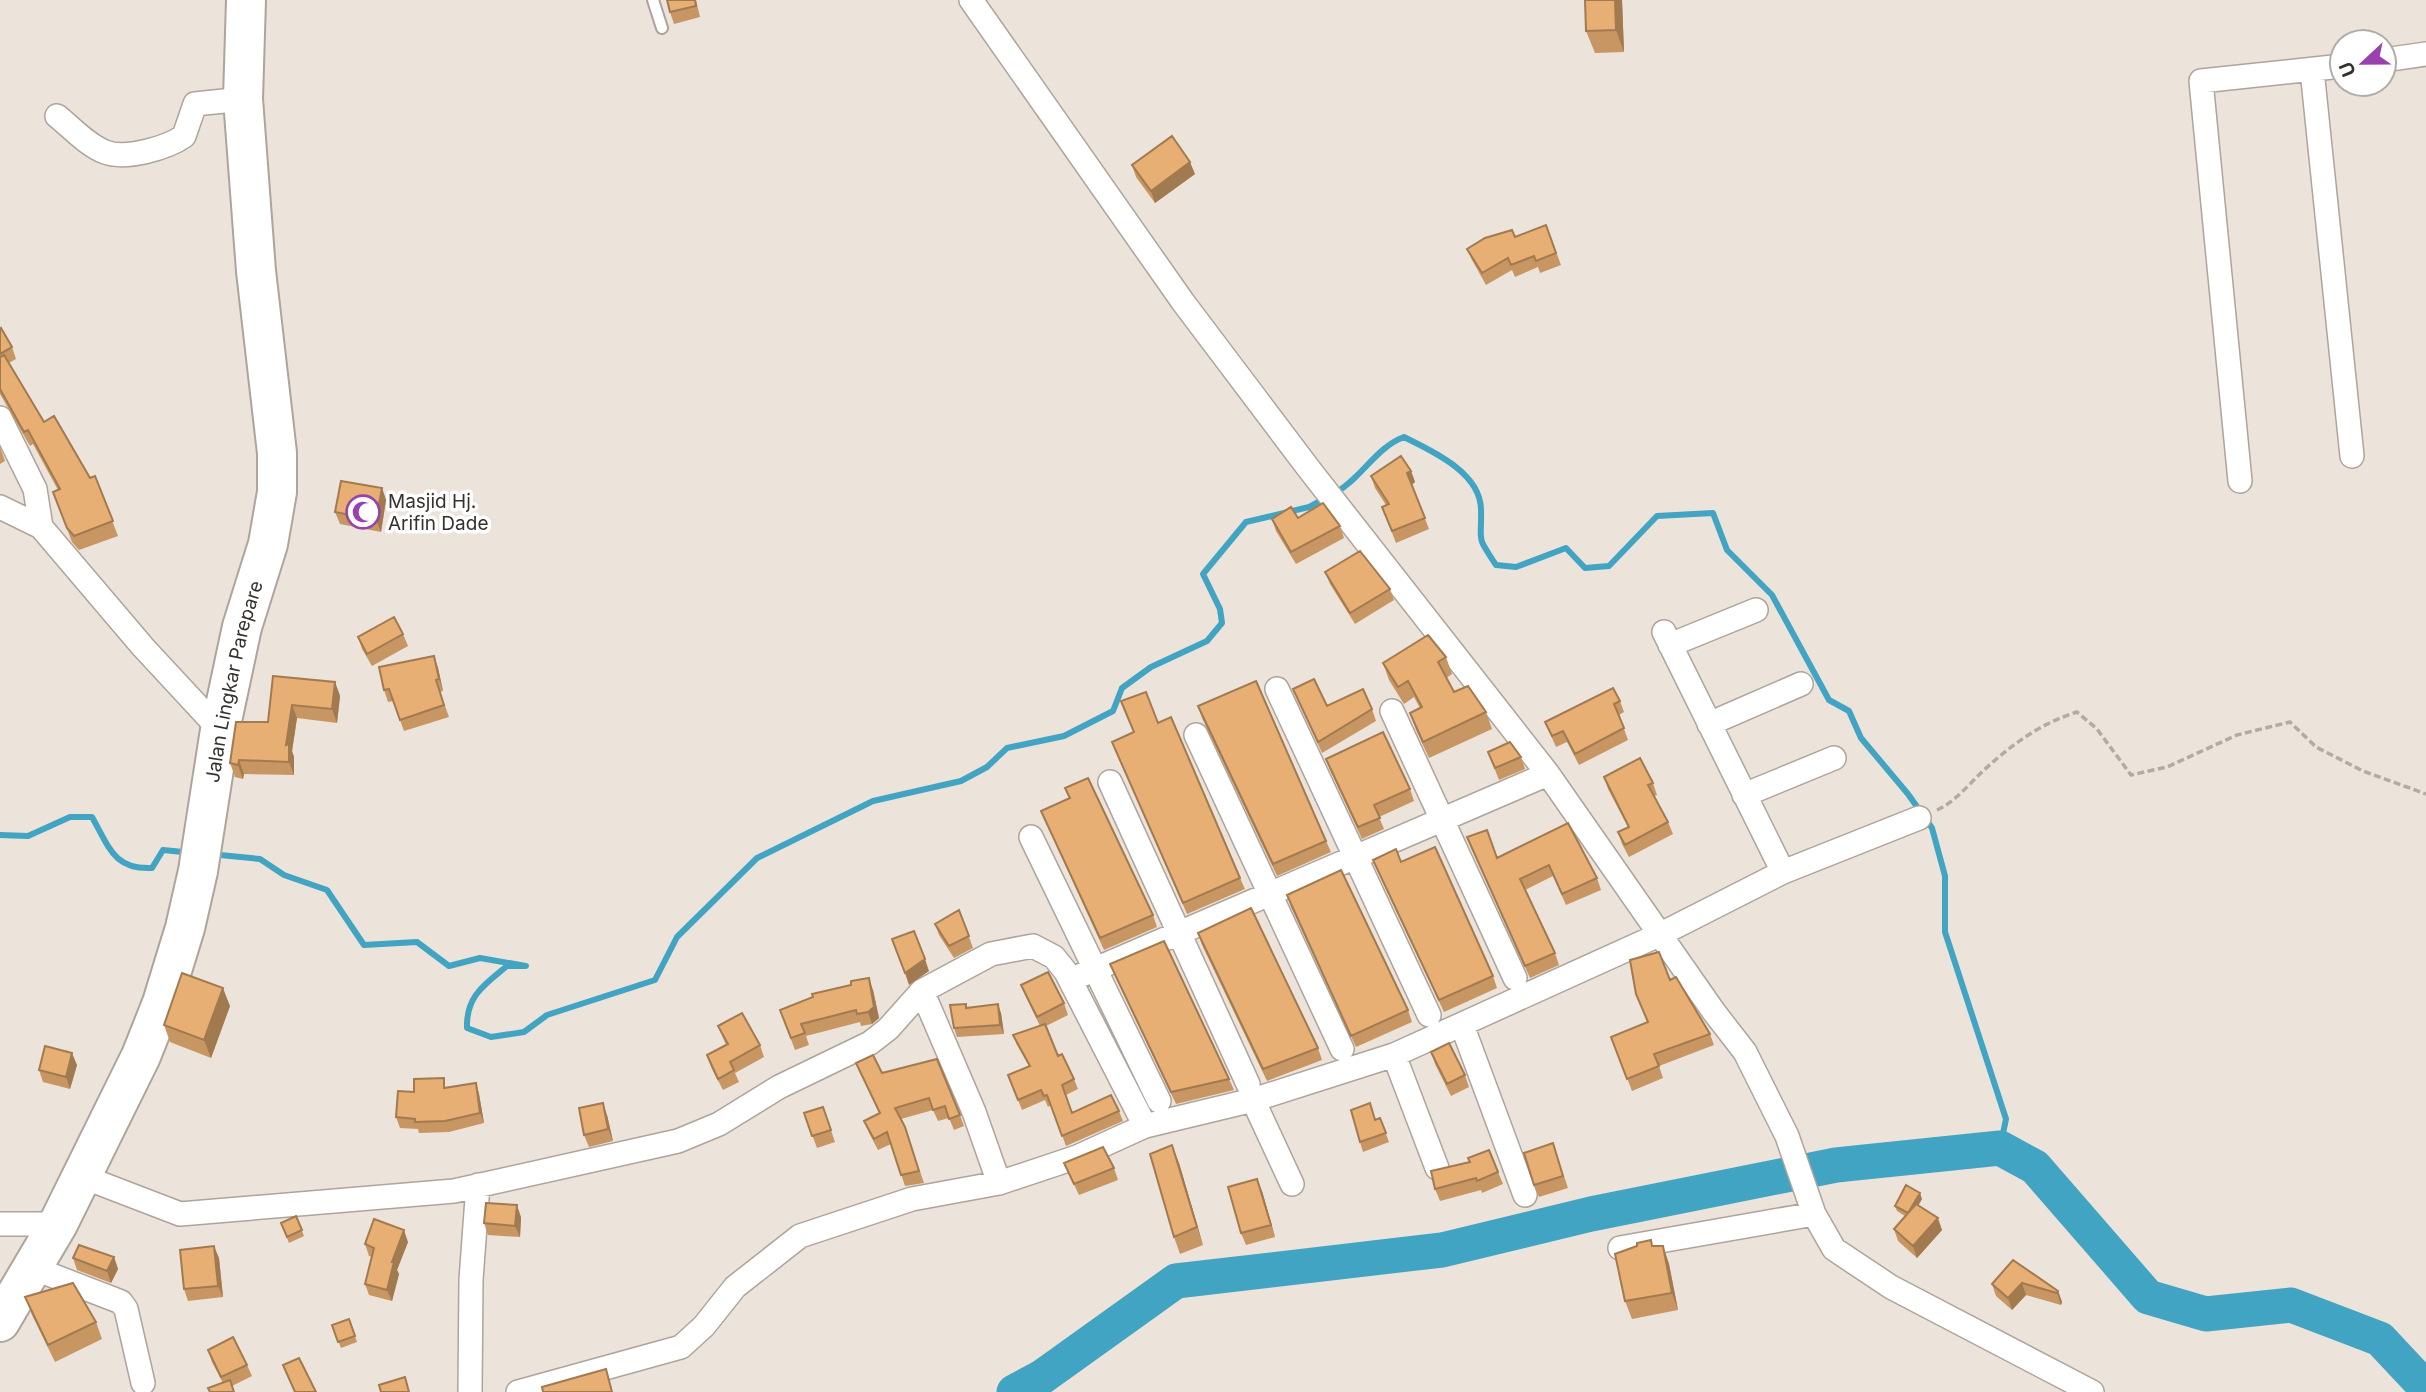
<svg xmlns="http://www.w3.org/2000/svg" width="2426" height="1392" font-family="Inter,sans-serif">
	<rect width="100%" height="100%" fill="#ece3da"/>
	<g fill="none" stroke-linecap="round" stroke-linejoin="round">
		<path stroke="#41a4c2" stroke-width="6" d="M1335,493C1362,478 1375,448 1404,437C1432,451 1480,472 1481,509C1482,544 1475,533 1496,565L1516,567L1566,548L1585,568L1609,566L1657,516L1713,513L1727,550L1772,595L1829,700L1849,711L1861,738L1908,794L1932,828L1945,876V932L2006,1119L2000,1148
			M0,835L28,836L70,817H92C109,847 114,870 152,868L163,850L183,852
			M220,855L260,859L284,875L327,890L364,945L417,942L449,966L480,958L526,966H507C484,985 466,996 467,1028L491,1037L524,1032L547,1015L655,980L677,937L757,858L873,801L961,781L987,767L1007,748L1064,736L1113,711L1122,688L1151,667L1207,641L1222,623L1220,609L1203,574L1246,522L1309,507L1325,498"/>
		<path stroke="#41a4c2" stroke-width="35" d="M1014,1392L1042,1377L1176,1281L1442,1250L1591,1214L1836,1165L2000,1148L2035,1167L2148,1297L2206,1314L2291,1305L2380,1339L2426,1388"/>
		<defs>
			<path id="lane" d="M653,0L662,28"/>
			<path id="street" d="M971,0L1183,302L1309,469L1548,774L1714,1012L1745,1052L1787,1136L1814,1214L1834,1249L1891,1287L2092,1392
				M2384,60L2426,54
				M2312,70L2352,456
				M57,116C72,128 87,145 105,152C126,160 167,148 184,136L195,104L243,99
				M0,418L35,489L41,527
				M2240,481L2201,81L2342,66
				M0,507L41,527L143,647L220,730
				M1664,632L1783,872
				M1670,645L1756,610
				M1277,689L1429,1015
				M1392,711L1515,978
				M1709,724L1801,684
				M1196,735L1342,1049
				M1110,782L1248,1084
				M1744,795L1834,758
				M1031,837L1159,1101
				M1070,980L1548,774
				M922,991L974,1112L999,1183L1077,1157L1145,1126
				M1462,1025L1525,1195
				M1394,1055L1437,1168
				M1253,1100L1292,1184
				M81,1176L180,1214L454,1191L678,1141L719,1124L779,1087L870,1043L888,1029L922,991L991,954L1033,946L1054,957L1066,972L1145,1126L1253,1100L1394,1055L1661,934L1783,872L1919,818
				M0,1224H58
				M1620,1248L1814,1214
				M33,1268L121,1302L126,1309L143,1383
				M470,1392L471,1280L478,1185
				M518,1392L681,1347L704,1326L735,1287L800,1236L912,1199L999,1183"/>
			<g id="highway">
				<path id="s1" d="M0,1322L58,1224L141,1056L162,1003L185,928L198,871L220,730L242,627L268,544L277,492V453L256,271L243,99L246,0"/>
			</g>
		</defs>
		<use href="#lane" stroke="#ada49c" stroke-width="14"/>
		<use href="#street" stroke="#ada49c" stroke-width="26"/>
		<use href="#highway" stroke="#ada49c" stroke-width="42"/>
		<path stroke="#b2aba3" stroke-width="3.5" stroke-dasharray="7 3.5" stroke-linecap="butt" d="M1937,810C1955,802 1969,784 1983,771C2011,745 2041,723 2077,712L2097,729L2131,775L2167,767L2237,735L2290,722L2316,747L2363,771L2426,794"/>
		<use href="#lane" stroke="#fff" stroke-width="10"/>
		<use href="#street" stroke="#fff" stroke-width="23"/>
		<use href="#highway" stroke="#fff" stroke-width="38"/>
	</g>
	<path fill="#c79663" d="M696,0L700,17L674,24L670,12Z
		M1585,0H1622L1624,52L1595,53L1586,31Z
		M1132,165L1195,174L1155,203L1136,177Z
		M1546,225L1561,265L1540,273L1538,267L1515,277L1512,270L1486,285L1472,260L1467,249L1515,237Z
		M0,329L12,347L16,359L9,363L44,422L90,478L95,476L118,536L79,550L72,542L53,492L58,490L33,444L30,446L0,394Z
		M0,447L5,461L0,464Z
		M1411,471L1415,482L1412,485L1429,529L1396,543L1382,507L1386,505L1375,488L1371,476Z
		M382,488L386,500L381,532L340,524L335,512Z
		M1298,518L1340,526L1344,538L1296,564L1276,531L1272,519Z
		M1325,572L1390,589L1394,600L1355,624L1330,584Z
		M403,634L408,646L372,666L362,649L358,637Z
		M434,656L438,668L443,691L440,692L449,717L404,731L393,701L388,702L384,690Z
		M1446,657L1452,674L1446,678L1454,692L1486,712L1492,729L1429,758L1416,730L1410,713L1420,708L1414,697L1404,704L1389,680L1383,663Z
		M273,676L335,682L340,696L337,723L297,718L292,751L294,757V775L244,774L243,779L235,777L230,763L268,722Z
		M1293,689L1327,706L1372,709L1376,721L1322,753L1298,700Z
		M1620,701L1624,712L1619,715L1628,740L1579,765L1567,742L1556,747L1545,722Z
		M1198,706L1326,841L1331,852L1277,876L1202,718Z
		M1158,723L1240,878L1245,889L1187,914L1112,742Z
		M1488,752L1521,757L1525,769L1499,780Z
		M1326,759L1410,789L1414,801L1379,817L1384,829L1362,839L1330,770Z
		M1604,777L1653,783L1657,795L1654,796L1668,822L1673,834L1629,857L1622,844L1618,832L1628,827L1608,789Z
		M1065,788L1153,915L1157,927L1104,950L1046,822L1041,811L1069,798Z
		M1568,823L1597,878L1601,890L1566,905L1553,876L1525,890L1555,953L1559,965L1530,978L1467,837L1497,858Z
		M1373,860L1493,976L1497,988L1444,1012L1378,872Z
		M1287,895L1408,1010L1412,1022L1356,1047L1291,907Z
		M959,910L973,948L954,958L939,935L935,924Z
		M1198,933L1318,1048L1322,1060L1267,1081L1202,945Z
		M1110,964L1229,1079L1234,1090L1176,1104L1115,976Z
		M1670,980L1710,1034L1714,1045L1659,1066L1663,1078L1632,1091L1611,1037L1648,1022L1636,994Z
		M1021,985L1064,1003L1068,1015L1046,1026L1058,1056L1074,1079L1078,1089L1066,1095L1072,1113L1119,1111L1123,1121L1066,1146L1051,1105L1048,1107L1045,1100L1022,1110L1008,1075L1029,1066L1017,1045L1013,1035L1040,1026L1026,997Z
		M873,990L879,1018L872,1024L861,1026L860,1022L806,1036L809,1045L795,1050L780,1010Z
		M230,1006L211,1058L170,1042L164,1025Z
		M967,1008L1001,1013L1004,1034L957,1037L954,1028Z
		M718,1026L760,1045L764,1057L735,1073L739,1082L723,1090L711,1067L707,1055L726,1045Z
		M1431,1052L1465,1075L1469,1087L1451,1096L1435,1064Z
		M856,1063L882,1073L960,1115L964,1126L954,1130L949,1118L938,1121L933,1110L901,1119L909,1139L924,1183L905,1186L891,1144L878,1150L869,1133L864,1121L879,1113Z
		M77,1065L70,1089L43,1082L39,1070Z
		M476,1083L479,1094L484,1123L449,1132L419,1133L418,1129L400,1128L396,1117L414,1092Z
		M823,1107L835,1142L817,1148L804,1113Z
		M607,1115L613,1141L589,1147L584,1135Z
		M1380,1118L1389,1142L1363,1152L1360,1142L1376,1120Z
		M1553,1143L1568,1188L1539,1197L1534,1185Z
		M1064,1163L1114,1168L1118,1180L1079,1195Z
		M1179,1163L1203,1245L1180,1254L1174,1237Z
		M1498,1172L1503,1184L1482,1193L1481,1190L1440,1201L1435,1189Z
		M1262,1191L1275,1237L1246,1245L1241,1233Z
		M1922,1199L1918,1206L1942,1230L1917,1258L1898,1241L1894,1229L1905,1216L1897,1211L1895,1206Z
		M296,1216L304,1236L289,1243L281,1223Z
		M521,1217L520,1237L488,1235L484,1223Z
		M408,1242L397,1270L399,1274L392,1301L369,1295L365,1284L372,1257L369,1256L365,1244Z
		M1654,1246H1663L1669,1264L1678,1310L1632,1319L1625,1301Z
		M114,1257L118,1269L111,1283L77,1270L73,1258Z
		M219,1258L223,1297L188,1301L184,1289Z
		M2013,1260L2058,1291L2062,1302L2061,1305L2026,1295L2012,1310L1996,1296L1992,1284Z
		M25,1297L96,1322L102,1339L55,1362L32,1315Z
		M349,1319L357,1342L341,1348L332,1325Z
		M208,1350L247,1365L252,1376L232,1386L223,1383L212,1362Z"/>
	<path fill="#a27a50" d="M1615,0H1622L1624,52L1616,30Z
		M1190,162L1195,174L1155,203L1151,191Z
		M1411,471L1415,482L1411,485L1407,473Z
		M382,488L386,500L381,532L376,520Z
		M434,656L438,668L443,691L439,679Z
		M335,682L340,696L337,723L332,709Z
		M292,705L297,718L292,751L294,757V775L289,762L286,745Z
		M239,760L244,774L243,779L238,765Z
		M925,959L929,971L909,985L905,973Z
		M869,978L873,990L879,1018L872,1024L868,1012Z
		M223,988L230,1006L211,1058L204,1040Z
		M998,1004L1001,1013L1004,1034L1000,1025Z
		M72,1053L77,1065L70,1089L66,1077Z
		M476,1083L479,1094L484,1123L480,1113Z
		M603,1103L607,1115L613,1141L608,1129Z
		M1172,1145L1179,1163L1203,1245L1197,1227Z
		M1257,1179L1262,1191L1275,1237L1271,1225Z
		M1920,1193L1922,1199L1910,1219L1908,1213Z
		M517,1205L521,1217L520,1237L515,1226Z
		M1938,1218L1942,1230L1917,1258L1913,1246Z
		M404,1230L408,1242L397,1270L399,1274L392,1301L387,1290L392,1262Z
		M214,1246L219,1258L223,1297L218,1286Z
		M1663,1246L1669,1264L1678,1310L1672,1293Z
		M114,1257L118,1269L111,1283L107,1271Z
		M2022,1283L2026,1295L2012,1310L2008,1298Z
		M2058,1291L2062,1302L2061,1305L2057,1293Z"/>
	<path fill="#e7af73" stroke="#a27a50" stroke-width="2" d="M667,0H695L696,6L670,12Z
		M1585,0H1615L1616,30L1586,31Z
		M1172,136L1190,162L1151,191L1132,165Z
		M1546,225L1556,253L1536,261L1534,256L1511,265L1508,258L1482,273L1467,249L1485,238L1512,230L1515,237Z
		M1,328L12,347L0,354V329Z
		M4,355L44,422L54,416L90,478L95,476L113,521L74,536L67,528L53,492L60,489L28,430L24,432L0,389V357Z
		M1401,456L1411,471L1407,473L1425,518L1392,531L1382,507L1389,504L1371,476Z
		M341,481L382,488L376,520L335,512Z
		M1323,503L1340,526L1291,552L1272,519L1291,507L1298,518Z
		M1360,551L1390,589L1350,613L1325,572Z
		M394,617L403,634L367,654L358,637Z
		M1428,635L1446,657L1438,662L1454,692L1468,686L1486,712L1423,742L1410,713L1422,707L1408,681L1398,687L1383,663Z
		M434,656L439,679L436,680L444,705L400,720L389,689L384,690L379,667Z
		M273,676L335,682L332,709L292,705L286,745L289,744V762L239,760L238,765L230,763L236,722H268Z
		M1314,679L1327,706L1363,689L1372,709L1318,742L1293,689Z
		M1256,681L1326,841L1273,864L1198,706Z
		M1613,688L1620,701L1614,704L1624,728L1575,754L1563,731L1552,736L1545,722Z
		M1146,692L1158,723L1171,717L1240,878L1183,903L1112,742L1134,732L1121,701Z
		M1383,732L1410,789L1374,805L1380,818L1358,827L1326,759Z
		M1510,742L1521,757L1495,768L1488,752Z
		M1640,758L1653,783L1648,785L1668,822L1625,845L1618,832L1629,827L1604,777Z
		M1088,778L1153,915L1100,938L1041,811L1070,798L1065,788Z
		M1568,823L1597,878L1562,894L1549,865L1520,879L1555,953L1525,966L1467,837L1487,830L1497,858Z
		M1435,847L1493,976L1439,1000L1373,860L1396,849L1401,862Z
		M1341,870L1408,1010L1351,1036L1287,895Z
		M1251,908L1318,1048L1263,1069L1198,933Z
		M959,910L969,936L949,946L935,924Z
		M914,931L925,959L905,973L892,939Z
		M1164,941L1229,1079L1171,1092L1110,964Z
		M1659,952L1670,980L1676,977L1710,1034L1654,1054L1659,1066L1627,1079L1611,1037L1648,1022L1636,994L1630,960Z
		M1048,972L1064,1003L1037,1017L1021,985Z
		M182,973L223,988L204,1040L164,1025Z
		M869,978L874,1007L868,1012L857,1014L856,1010L801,1024L805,1033L791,1038L780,1010L813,997L812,994L851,985V981Z
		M966,1004V1008L998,1004L1000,1025L954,1028L950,1005Z
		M742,1013L760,1045L730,1062L734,1070L718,1079L707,1055L728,1044L718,1026Z
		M1045,1024L1058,1056L1062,1054L1074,1079L1062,1085L1072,1113L1111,1095L1119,1111L1062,1136L1047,1095L1044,1096L1041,1090L1018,1100L1008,1075L1030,1066L1013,1035Z
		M1449,1043L1465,1075L1447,1084L1431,1052Z
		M45,1046L72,1053L66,1077L39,1070Z
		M873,1055L882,1073L937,1059L960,1115L949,1119L945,1106L933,1110L929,1098L895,1108L905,1127L919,1171L901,1175L887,1132L874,1139L864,1121L880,1113L856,1063Z
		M444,1078V1088L476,1083L480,1113L445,1121L415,1122V1119L396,1117L398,1091L414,1092V1079Z
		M603,1103L608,1129L584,1135L579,1108Z
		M1370,1103L1375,1120L1380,1118L1386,1133L1360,1142L1351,1110Z
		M823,1107L831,1130L812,1136L804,1113Z
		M1553,1143L1563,1176L1534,1185L1524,1153Z
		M1172,1145L1197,1227L1174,1237L1150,1154Z
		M1103,1147L1114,1168L1074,1184L1064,1163Z
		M1489,1150L1498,1172L1477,1181L1476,1178L1435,1189L1431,1171L1470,1162L1468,1158Z
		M1257,1179L1271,1225L1241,1233L1228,1187Z
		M1906,1185L1920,1193L1908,1213L1895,1206Z
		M486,1203L517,1205L515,1226L484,1223Z
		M1916,1204L1938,1218L1913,1246L1894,1229Z
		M296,1216L302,1230L287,1237L281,1223Z
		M374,1219L404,1230L392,1262H394L387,1290L365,1284L374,1248L365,1244Z
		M1651,1240L1652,1246H1663L1672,1293L1625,1301L1615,1254L1637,1246V1243Z
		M79,1245L114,1257L107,1271L73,1258Z
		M214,1246L218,1286L184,1289L180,1250Z
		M2013,1260L2058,1291L2057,1293L2022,1283L2008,1298L1992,1284Z
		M73,1283L96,1322L48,1345L25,1297Z
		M349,1319L355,1336L338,1342L332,1325Z
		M233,1337L247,1365L221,1377L208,1350Z
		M299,1358L316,1392H295L283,1365Z
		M606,1369L612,1392H543L542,1387Z
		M405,1377L409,1392H381L379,1385Z
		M230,1380L234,1392H210L208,1388Z"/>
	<defs>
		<symbol id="mosque-ring" viewBox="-11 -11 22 22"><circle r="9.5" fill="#fff" stroke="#9942af" stroke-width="1.5"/><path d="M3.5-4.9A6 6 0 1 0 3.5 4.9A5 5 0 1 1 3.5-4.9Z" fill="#9942af"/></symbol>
	</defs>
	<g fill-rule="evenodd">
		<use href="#mosque-ring" x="344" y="493" width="38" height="38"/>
	</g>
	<g text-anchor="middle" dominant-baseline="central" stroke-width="7" stroke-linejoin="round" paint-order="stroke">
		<g font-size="19" fill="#35322e" stroke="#fff" text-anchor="start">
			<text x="388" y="501">Masjid Hj.<tspan x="388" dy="22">Arifin Dade</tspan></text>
		</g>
		<g font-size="19" fill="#35322e" stroke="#fff">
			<text stroke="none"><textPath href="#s1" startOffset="688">Jalan Lingkar Parepare</textPath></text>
		</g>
	</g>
	<g transform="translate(2363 63) rotate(248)"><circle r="33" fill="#ffffff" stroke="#aeadab" stroke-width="2"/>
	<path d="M0-5L12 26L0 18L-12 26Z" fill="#9942af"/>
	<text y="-10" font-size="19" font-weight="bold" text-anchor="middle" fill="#35322e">U</text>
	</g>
</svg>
